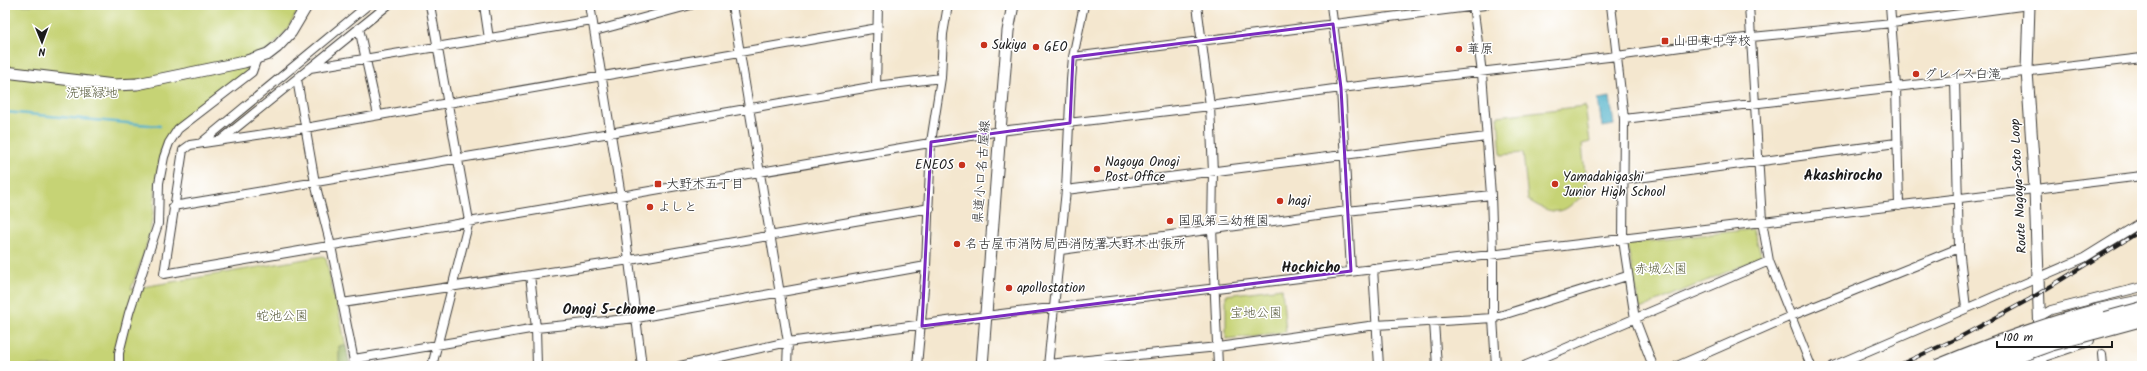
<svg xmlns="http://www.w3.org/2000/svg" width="2147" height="371" font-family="Kalam,'Klee One',sans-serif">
	<rect width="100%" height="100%" fill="#fff"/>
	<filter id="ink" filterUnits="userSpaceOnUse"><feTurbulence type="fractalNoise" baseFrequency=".025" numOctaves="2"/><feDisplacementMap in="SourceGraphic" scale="8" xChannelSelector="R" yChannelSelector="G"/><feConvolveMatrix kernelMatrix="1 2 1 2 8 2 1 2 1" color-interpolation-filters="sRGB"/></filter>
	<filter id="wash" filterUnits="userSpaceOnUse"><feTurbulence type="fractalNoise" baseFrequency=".012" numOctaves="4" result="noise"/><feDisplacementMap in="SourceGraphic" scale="16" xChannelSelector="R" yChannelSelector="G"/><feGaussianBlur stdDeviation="0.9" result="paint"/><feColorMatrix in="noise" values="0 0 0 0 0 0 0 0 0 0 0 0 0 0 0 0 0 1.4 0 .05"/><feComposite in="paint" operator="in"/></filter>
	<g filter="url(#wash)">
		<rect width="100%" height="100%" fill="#f4e7cf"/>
		<path fill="#c6d375" stroke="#717848" d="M5,5H301L287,30L270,49L252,57L248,71L174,129C153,159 158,187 152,221C148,245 139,267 131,289L323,256L326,258L334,298H336L350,366H5Z
			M1585,106L1590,142L1582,144L1587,196C1577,198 1579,200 1571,205C1556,218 1542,208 1528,200L1523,153L1501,155L1498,116Z
			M1753,229L1762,257L1640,309L1627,244Z
			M1282,288L1286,332L1226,339V295Z"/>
		<path fill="#9cb566" stroke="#5c6841" d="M339,346H346L350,366H339Z"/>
		<path fill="#46adc6" stroke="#316471" d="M1610,97L1614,125L1602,127L1598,99Z"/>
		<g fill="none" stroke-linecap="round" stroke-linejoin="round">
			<path stroke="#46adc6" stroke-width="2.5" d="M5,112L160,126"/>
		</g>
	</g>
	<g filter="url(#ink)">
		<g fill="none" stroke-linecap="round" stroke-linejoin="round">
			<defs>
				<path id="minor" d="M430,5L469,221L432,366
					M484,5L489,39
					M590,5L621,196L642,366
					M732,5L788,342L787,366
					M1197,5L1210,106L1213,172L1212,228L1218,366
					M1331,5L1341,88L1351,271
					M1473,5L1482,73L1491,195L1493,253V318L1496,366
					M1611,5L1624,119L1623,240L1635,319L1653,366
					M1749,5L1762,221L1769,261L1811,366
					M1890,5L1896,87L1899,206
					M359,28L378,115
					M878,28L305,128L190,145L183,150L164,274L1000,131L1210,106L1341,88L1617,56L1752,37L1892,23L2029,5
					M595,31L691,5
					M1073,57L1485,5
					M310,68L592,21
					M297,79L315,183L331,246L355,366
					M1955,80L1959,248L1966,308
					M876,86L878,5
					M1624,119L2142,58
					M221,140L388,5
					M201,143L368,5
					M1623,180L1896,143
					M1066,190L1486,137
					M173,206L610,133L876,86L941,78
					M1061,250L1347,211L1491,195
					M1373,268L1379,366
					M530,275L536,328L537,366
					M342,303L630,260L930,208
					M2039,317L2051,310L2142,287
					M1434,322L1437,366
					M2102,354L2103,366
					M354,359L536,328L637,318L926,266
					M1048,364L1218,347L1376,325L1493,318L1627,276
					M119,366V353L129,313L158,224L159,183L164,157L169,143L178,129L252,72L257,58
					M680,366L788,342L985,316L2142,176
					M917,366L926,266L931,142L941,78L943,34L948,5
					M1048,366L1066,190L1071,80L1073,57L1084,5
					M1524,366L1769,261
					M1677,366L1791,316L1959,248
					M1833,366L2084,258L2142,222"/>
				<path id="major" d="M2029,5L2027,71L2035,189L2041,366
					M5,72L114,85L137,84L244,62L268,54L277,47L291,32L307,5
					M982,366L1000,131L1008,31L1013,5"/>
				<path id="highway" d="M2098,310L2142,301
					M2011,366L2088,340"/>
			</defs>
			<use href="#minor" stroke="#3c3a37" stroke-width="10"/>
			<use href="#major" stroke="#3c3a37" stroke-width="13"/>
			<use href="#highway" stroke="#3c3a37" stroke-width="14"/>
			<use href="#minor" stroke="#fff" stroke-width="8"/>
			<use href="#major" stroke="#fff" stroke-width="11"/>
			<use href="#highway" stroke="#fff" stroke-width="12"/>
			<defs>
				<path id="rail" d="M1897,366L1960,337L2030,299L2142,230"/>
			</defs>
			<use href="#rail" stroke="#1c1c1c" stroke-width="4"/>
			<use href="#rail" stroke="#fff" stroke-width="2.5" stroke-dasharray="8" stroke-linecap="butt"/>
			<defs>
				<path id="highway-bridge" d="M1937,366C1990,344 2043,324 2098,310
					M1963,366L2044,335L2142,308
					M1993,366L2050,345L2142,320"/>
			</defs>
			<use href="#highway-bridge" stroke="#3c3a37" stroke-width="14" stroke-linecap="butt"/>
			<use href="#highway-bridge" stroke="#fff" stroke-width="12"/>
		</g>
	</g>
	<path fill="none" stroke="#7b2cbf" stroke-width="3" stroke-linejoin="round" d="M1333,24L1341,88L1351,271L922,326L931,142L1070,123L1073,57Z"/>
	<g fill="#c8321e" stroke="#fff" stroke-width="1.5">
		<rect x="1661" y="37" width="8" height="8" rx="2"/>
		<circle cx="984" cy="45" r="4"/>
		<circle cx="1036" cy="47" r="4"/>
		<circle cx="1459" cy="49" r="4"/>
		<circle cx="1916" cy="74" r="4"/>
		<circle cx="962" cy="165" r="4"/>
		<circle cx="1097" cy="169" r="4"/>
		<rect x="654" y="180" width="8" height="8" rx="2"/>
		<circle cx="1555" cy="184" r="4"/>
		<circle cx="1280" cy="201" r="4"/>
		<circle cx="650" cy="207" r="4"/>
		<circle cx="1170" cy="221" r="4"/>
		<circle cx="957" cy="244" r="4"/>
		<circle cx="1009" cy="288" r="4"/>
	</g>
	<g text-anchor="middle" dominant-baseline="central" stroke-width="3" stroke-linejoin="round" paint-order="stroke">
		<g font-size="13" fill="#1c1c1c" stroke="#fff" text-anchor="start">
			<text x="1673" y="41">山田東中学校</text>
			<text x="992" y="45">Sukiya</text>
			<text x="1044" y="47">GEO</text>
			<text x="1467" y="49">華原</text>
			<text x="1924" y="74">グレイス白滝</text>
			<text x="1105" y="162">Nagoya Onogi<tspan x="1105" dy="15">Post Office</tspan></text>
			<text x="954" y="165" text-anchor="end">ENEOS</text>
			<text x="1563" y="177">Yamadahigashi<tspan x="1563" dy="15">Junior High School</tspan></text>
			<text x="666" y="184">大野木五丁目</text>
			<text x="1288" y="201">hagi</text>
			<text x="658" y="207">よしと</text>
			<text x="1178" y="221">国風第三幼稚園</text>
			<text x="965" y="244">名古屋市消防局西消防署大野木出張所</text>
			<text x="1017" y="288">apollostation</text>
		</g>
		<g font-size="13" fill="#585c3b" stroke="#fff">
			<text x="92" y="93">洗堰緑地</text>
			<text x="1661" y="269">赤城公園</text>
			<text x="1256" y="313">宝地公園</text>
			<text x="282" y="316">蛇池公園</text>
		</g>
		<g font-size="13" fill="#1c1c1c" stroke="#fff">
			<text transform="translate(982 172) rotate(-86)">県道小口名古屋線</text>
			<text transform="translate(2019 186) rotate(-93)">Route Nagoya-Soto Loop</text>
		</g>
		<g font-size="14" font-weight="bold" fill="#1c1c1c" stroke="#fff">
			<text x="609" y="310">Onogi 5-chome</text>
		</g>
		<g font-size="15" font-weight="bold" fill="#1c1c1c" stroke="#fff">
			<text x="1843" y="176">Akashirocho</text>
			<text x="1311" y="268">Hochicho</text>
		</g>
	</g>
	<rect width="2147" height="371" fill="none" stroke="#fff" stroke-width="20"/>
	<g transform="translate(42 42) rotate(179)" stroke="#ffffff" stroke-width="3" paint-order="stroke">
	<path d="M0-3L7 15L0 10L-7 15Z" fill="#1c1c1c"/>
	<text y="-6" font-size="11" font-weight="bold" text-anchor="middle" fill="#1c1c1c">N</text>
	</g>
	<path d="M1997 341v6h115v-6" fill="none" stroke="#1c1c1c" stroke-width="2"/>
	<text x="2003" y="341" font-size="12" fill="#1c1c1c" stroke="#ffffff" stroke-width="3" paint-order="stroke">100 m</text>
</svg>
